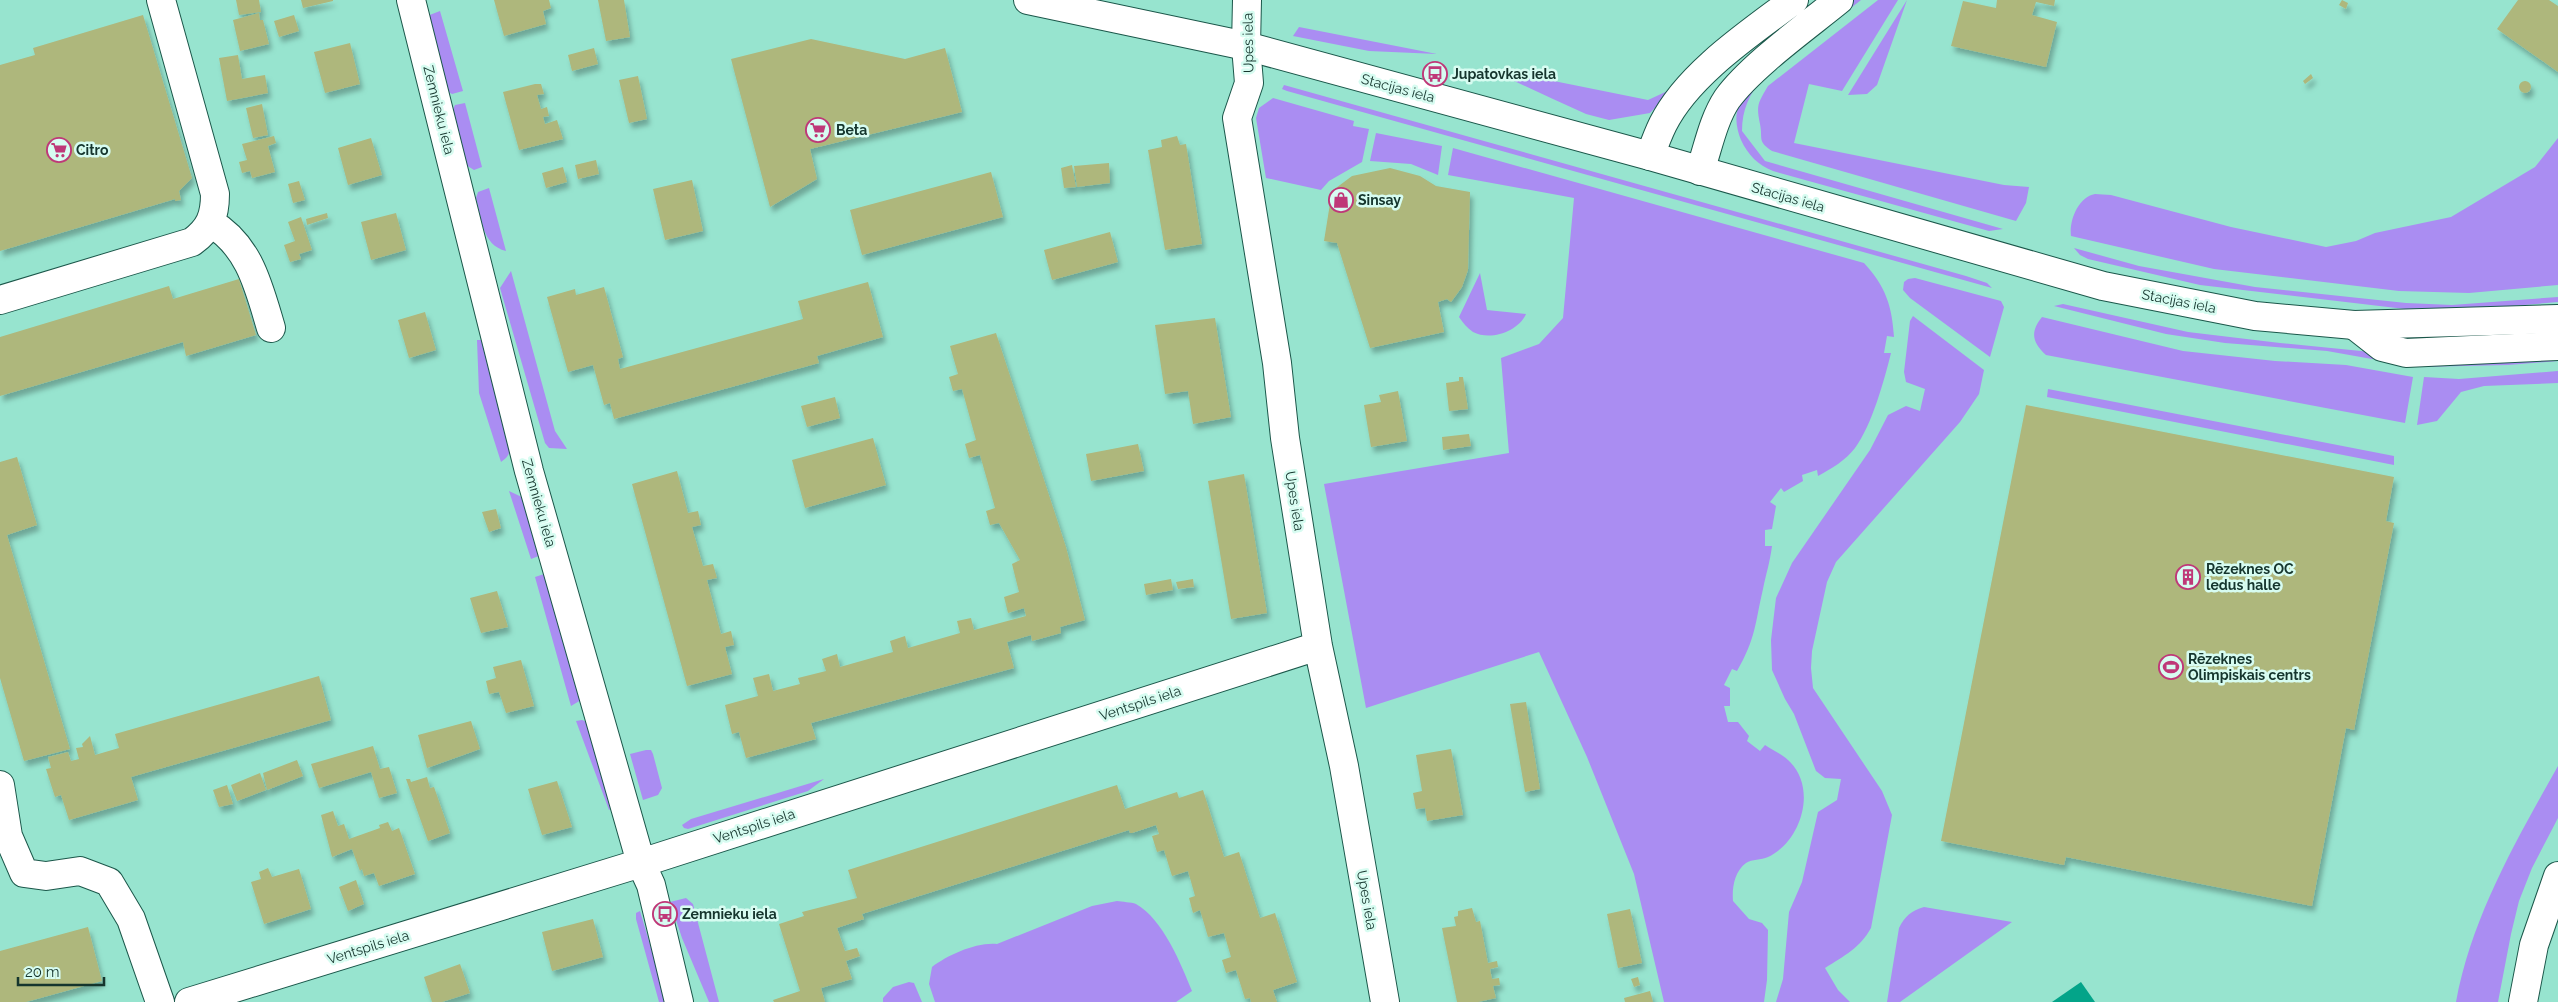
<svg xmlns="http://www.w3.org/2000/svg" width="2558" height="1002" font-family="Raleway,sans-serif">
	<defs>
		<filter id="shadow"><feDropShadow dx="3" dy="5.5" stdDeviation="2.5" flood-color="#0004"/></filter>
	</defs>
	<rect width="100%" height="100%" fill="#97e4cf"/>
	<path fill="#aa8df2" d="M1854,0H1861L1763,78C1749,94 1742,110 1742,131L1765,161L2003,229L1989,231L1773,171C1758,165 1748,155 1741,140C1737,130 1734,117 1739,106C1755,70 1822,26 1854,0Z
		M1878,0H1898L1842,91L1809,84L1794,143L2004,185L2029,187L2026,203L2016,221L1772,151C1757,141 1763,139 1760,124C1756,105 1758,103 1768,86Z
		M1907,0L1877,85L1867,94L1848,95Z
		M440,11L463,91L452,94L445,90L427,16Z
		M1299,27L1437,54L1369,51L1293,36Z
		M1504,71L1648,100L1674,88L1650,113L1609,120L1586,114L1553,99L1512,80Z
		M1284,85L1966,276L1987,283L1992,288L1287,91L1282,89Z
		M1273,98L1354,121L1353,126L1369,129L1362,162L1329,181L1321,190L1266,178L1256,118L1259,108Z
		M465,103L482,167L474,170L466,165L451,114L455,105Z
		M1376,133L1442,146L1438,175L1411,164L1370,161Z
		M2558,138V285L2469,293L2399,291L2214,269L2071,236C2069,221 2078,197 2095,194C2100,194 2106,195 2111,195L2231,227L2326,247L2356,241L2375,233L2451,217L2535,167Z
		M1453,148L1864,263C1886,287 1892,306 1894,337L1887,336L1884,353H1891C1884,381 1872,425 1855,448C1846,460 1831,469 1818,476L1817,470L1802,475L1803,481L1784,492L1781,488L1770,502L1776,506L1772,529L1765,530V546H1772C1770,562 1766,574 1763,589C1755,623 1756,638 1737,671L1732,669L1724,685L1730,688V706H1724L1728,722H1738L1749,736L1747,741L1760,751L1765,745C1772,750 1782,754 1788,760C1818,787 1802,841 1768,857C1761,860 1752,859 1746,863C1734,872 1732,888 1733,901L1749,919L1762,923L1768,930L1767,980L1764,1002H1664L1634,874L1587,757L1539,652L1366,708L1324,484L1509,453L1501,358L1539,344L1563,318L1574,198L1448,175Z
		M489,188L506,251C482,245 482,219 476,198L478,192Z
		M2074,248L2139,266L2255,287L2406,303L2452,305L2558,297V302L2500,307L2405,309L2200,285L2088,259L2080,255Z
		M511,271L555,431L567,449L549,448L545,443L500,288Z
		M1480,273L1487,310L1526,314C1518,332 1490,341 1473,332C1467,328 1463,323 1459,317Z
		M1915,278L2001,301L2004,307L1990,357L1910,298L1903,290L1904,282L1908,279Z
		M2063,304L2188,332L2280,343L2371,352L2558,355V361L2508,365L2417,367L2327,351L2225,343L2166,334L2054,306Z
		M1913,316L1984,370L1979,394L1960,422L1836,562L1827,582L1812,651L1811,668L1813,688L1882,791L1892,815L1871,928C1860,948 1844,956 1825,968L1838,990L1850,1002H1776L1783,979L1789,912L1802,882L1818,812L1837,800L1841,779L1825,778L1816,771L1794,714L1785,699L1772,670L1771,640L1776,598L1792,563L1870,450L1888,415L1906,406L1920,411L1925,389L1906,382L1904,372L1910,321Z
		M2042,317L2183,351L2275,361L2346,365L2413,377L2405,423L2046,355C2032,342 2030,332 2042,317Z
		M477,340H481L509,440C511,451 510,456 501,462L479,393Z
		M2558,371V383L2484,386L2461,392L2437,421L2417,425L2424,377L2459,379Z
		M2048,389L2394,456V465L2047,397Z
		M509,491L526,499L544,554L531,559Z
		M544,574L581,700L571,706L535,577Z
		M582,720L587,722L613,808L609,810L576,721Z
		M646,750H651L653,754L662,788L658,795L643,800L630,754Z
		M2558,766V818L2532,868L2519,901L2511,934L2498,1002H2456C2472,916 2516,841 2558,766Z
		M824,779L808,791L688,829L684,828L682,825L691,819Z
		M686,898L693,904L719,1002H709L682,938L670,902Z
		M1117,901C1122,902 1131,902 1136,904C1163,919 1181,964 1192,991L1176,1002H935L929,984L932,967C948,955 976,942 997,944L1092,906Z
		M1924,907L2012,922L1900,1002H1887L1899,928C1905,916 1911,911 1924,907Z
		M640,911L667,1002H659L636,919V913Z
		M909,982L914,983L922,1002H883V998L893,987Z"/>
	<path fill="#03a489" d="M2081,982L2095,1002H2052Z"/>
	<path fill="#aeb77c" filter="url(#shadow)" d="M236,0H259L261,12L239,15Z
		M301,0H333V1L303,8Z
		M494,0H549L551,8L543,11L546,24L504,36Z
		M598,0H624L630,37L606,41Z
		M1997,0H2055L2054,6L2036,2L2032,15L2057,22L2046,67L1951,46L1963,1L1996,8Z
		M2342,0L2348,3L2346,9L2339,5Z
		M2518,0H2549L2558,6V72L2497,29Z
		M259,13L260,20H263L269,44L240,51L233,20Z
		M143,15L192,178L179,191L181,200L175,201V199L0,251V65L35,55L33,48Z
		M294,15L299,31L279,37L274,21Z
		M811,39L905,59L945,48L962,112L810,149L817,179L770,207L731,59Z
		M350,43L360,84L325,93L314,52Z
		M594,48L598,64L572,71L568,55Z
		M238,55L242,79L265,75L268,93L227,101L219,58Z
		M2311,74L2313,78L2305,84L2303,81Z
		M638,76L647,119L629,123L619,80Z
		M2519 87a6 6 0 1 1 12 0a6 6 0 1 1-12 0Z
		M535,84H541L544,94L537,95L541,109L547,107L549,116L543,117L545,124L557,120L563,139L519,150L503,92Z
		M262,104L268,135L253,138L246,108Z
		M274,136L276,143L268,146L275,172L252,178L250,171L242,173L239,162L247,160L242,144Z
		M1177,136L1180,145L1186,144L1202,244L1165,250L1148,150L1162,147L1161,140Z
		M371,138L382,175L348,185L338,148Z
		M596,160L599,174L578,179L575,165Z
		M1109,163L1110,183L1077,187L1074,166Z
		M1072,165L1076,187L1064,188L1061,168Z
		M563,167L567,182L546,188L542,173Z
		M1390,168L1420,176L1436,186L1470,192L1468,270L1462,287L1451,302L1447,299L1438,302L1444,332L1370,348L1337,243L1324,241L1332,191L1352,176Z
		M991,172L1003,217L862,255L850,210Z
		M692,180L703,231L665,240L653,189Z
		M299,181L305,200L293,203L288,184Z
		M327,213L328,218L307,225L306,219Z
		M396,213L406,250L371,260L361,222Z
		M301,217L312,250L299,254L301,259L290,262L284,245L295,241L288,222Z
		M1110,232L1118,262L1052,280L1044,250Z
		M239,279L256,335L186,356L183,342L0,396V337L169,286L173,299Z
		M868,282L883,337L817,356L819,363L614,419L610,403L604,405L593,365L568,372L547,297L575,289L576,295L604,287L623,357L618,359L620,369L803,319L798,301Z
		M425,312L436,350L409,358L398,320Z
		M1215,318L1231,417L1193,424L1188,391L1165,394L1155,325Z
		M996,333L1066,547L1085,620L1060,627L1061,633L1032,641L1031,635L1007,642L1014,668L811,723L816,739L746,758L739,732L732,734L725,705L758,696L753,678L769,674L773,691L800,684L798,678L826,671L822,659L837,654L840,667L893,652L890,641L905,636L908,648L960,633L957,621L971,618L974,630L1026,616L1024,608L1008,613L1004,597L1019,592L1012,564L1020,560L999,523L990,525L986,511L995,508L980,455L969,458L965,444L976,440L962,389L953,391L949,377L958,374L950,346Z
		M1459,377H1463L1468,409L1449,411L1446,383L1459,381Z
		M1398,391L1407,441L1371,447L1364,405L1381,402L1379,395Z
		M835,397L840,418L807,427L801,406Z
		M2026,405L2394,477L2386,521L2394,523L2354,730L2346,728L2312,906L2066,857L2064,865L1941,841Z
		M1469,434L1471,446L1443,450L1442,437Z
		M873,438L886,485L805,508L792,460Z
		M1138,444L1144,471L1091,481L1086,454Z
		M17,457L37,525L7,535L70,749L24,761L0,678V462Z
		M677,471L688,513L698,511L701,525L692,527L703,566L713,564L717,578L707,580L721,634L731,631L734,645L725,647L732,674L687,686L632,484Z
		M1244,474L1267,613L1231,619L1208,481Z
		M496,509L501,528L489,532L482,512Z
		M1171,579L1173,590L1146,595L1144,584Z
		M1193,579L1194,587L1178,589L1176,582Z
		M497,591L508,627L481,633L470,598Z
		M521,660L534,706L506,713L499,692L489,694L486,681L496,678L493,667Z
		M319,676L331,720L131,777L138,800L69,820L61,795L55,797L46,769L51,768L48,757L68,752L71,761L79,759L76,748L83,747L82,744L90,736L95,755L119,748L115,734Z
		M1526,702L1540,789L1525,792L1510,704Z
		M471,721L480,749L427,768L418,735Z
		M373,746L380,769L389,767L397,793L379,798L371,772L319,788L311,764Z
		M1451,749L1463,815L1427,821L1425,808L1416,809L1413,793L1422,791L1416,755Z
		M297,760L303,776L267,790L263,773Z
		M260,773L266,790L237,801L231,785Z
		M427,777L430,788L434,787L450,833L428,841L406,779H410L411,782Z
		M557,781L572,827L542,835L528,789Z
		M227,785L233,804L219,807L213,790Z
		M1117,785L1125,809L1177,792L1179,798L1203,790L1224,857L1239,852L1260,918L1275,913L1297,982L1273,990L1277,1002H1251L1250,998L1245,999L1236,970L1226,973L1222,960L1231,957L1224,933L1208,937L1200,910L1193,913L1189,898L1195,896L1188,871L1172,876L1164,850L1157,852L1152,836L1159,834L1156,825L1132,833H1130L1129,830L862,914L864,919L837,928L845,951L857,948L860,956L846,961L852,979L821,988L825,1002H774L773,1000L800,991L779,924L804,916L802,912L857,898L848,870Z
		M333,811L338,826L344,824L349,839L380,828L379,825L388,822L392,831L399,828L415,874L379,886L374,873L364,876L362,869L360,871L352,849L332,857L321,815Z
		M268,868L272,877L299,869L311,909L264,924L251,882L261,879L259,872Z
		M356,880L364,904L348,911L339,887Z
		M1472,908L1476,922L1480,921L1488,963L1497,961L1498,967L1490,969L1492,979L1499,978L1500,985L1493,986L1496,998L1478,1002H1457L1442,928L1456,926L1454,917L1458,916V911Z
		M1630,909L1642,963L1618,968L1607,914Z
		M593,919L603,957L552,971L542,932Z
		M88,927L102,981L26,1002H0V951Z
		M460,964L470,993L442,1002H432L424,977Z
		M1638,977L1640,985L1634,987L1631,979Z
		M1650,991L1653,1002H1625L1624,998Z"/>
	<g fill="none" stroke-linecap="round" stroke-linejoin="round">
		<defs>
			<path id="minor" d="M411,0L529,471L641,863L651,885L679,1002
				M1247,0L1246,46L1249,83L1237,118L1277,363L1285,438L1318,646L1344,766L1385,1002
				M1650,156C1654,145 1658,134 1663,124C1688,74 1750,33 1794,0
				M1700,171C1708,148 1713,120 1727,99C1751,66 1806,27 1839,0
				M211,223C250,246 259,288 271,328
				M0,300L192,242C210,229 215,216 215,194L161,0
				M2354,325L2382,347L2406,353L2558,346
				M0,785L8,836L24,873L46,876L80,871L109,882L131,919L160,1002
				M189,1002L641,863L1318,646
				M2523,1002L2534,945L2558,876"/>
			<path id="secondary" d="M1028,0L1246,46L1650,156L2103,286L2255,316L2354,325L2558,319"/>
		</defs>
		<use href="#minor" stroke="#1b574a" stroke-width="30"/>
		<use href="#secondary" stroke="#1b574a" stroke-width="30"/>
		<use href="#minor" stroke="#fff" stroke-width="28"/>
		<use href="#secondary" stroke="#fff" stroke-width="28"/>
	</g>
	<defs>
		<symbol id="bus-ring" viewBox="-11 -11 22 22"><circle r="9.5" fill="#d7fcf1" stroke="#bf3878" stroke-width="1.5"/><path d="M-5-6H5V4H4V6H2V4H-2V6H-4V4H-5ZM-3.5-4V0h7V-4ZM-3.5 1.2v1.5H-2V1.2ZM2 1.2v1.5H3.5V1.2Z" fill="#bf3878"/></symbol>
		<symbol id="supermarket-ring" viewBox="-11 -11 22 22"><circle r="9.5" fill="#d7fcf1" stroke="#bf3878" stroke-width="1.5"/><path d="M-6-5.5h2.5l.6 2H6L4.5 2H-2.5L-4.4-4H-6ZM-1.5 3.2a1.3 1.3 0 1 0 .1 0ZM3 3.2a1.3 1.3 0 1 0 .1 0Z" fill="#bf3878"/></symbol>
		<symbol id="shop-ring" viewBox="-11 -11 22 22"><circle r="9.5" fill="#d7fcf1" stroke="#bf3878" stroke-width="1.5"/><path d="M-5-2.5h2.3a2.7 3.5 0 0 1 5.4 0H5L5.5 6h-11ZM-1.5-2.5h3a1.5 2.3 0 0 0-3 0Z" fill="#bf3878"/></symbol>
		<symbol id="building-ring" viewBox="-11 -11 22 22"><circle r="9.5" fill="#d7fcf1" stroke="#bf3878" stroke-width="1.5"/><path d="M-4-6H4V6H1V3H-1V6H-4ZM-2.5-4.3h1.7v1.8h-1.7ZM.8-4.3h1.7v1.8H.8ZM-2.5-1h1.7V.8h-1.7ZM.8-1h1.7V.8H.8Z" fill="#bf3878"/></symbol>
		<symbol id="stadium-ring" viewBox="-11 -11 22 22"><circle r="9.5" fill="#d7fcf1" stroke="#bf3878" stroke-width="1.5"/><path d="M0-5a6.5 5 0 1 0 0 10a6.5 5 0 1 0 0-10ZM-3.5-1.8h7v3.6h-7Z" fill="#bf3878"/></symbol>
	</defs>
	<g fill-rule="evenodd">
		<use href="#bus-ring" x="1421" y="60" width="28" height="28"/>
		<use href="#supermarket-ring" x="804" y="116" width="28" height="28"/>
		<use href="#supermarket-ring" x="45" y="136" width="28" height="28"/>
		<use href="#shop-ring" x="1327" y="186" width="28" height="28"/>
		<use href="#building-ring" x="2174" y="563" width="28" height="28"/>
		<use href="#stadium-ring" x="2157" y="653" width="28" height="28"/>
		<use href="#bus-ring" x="651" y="900" width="28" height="28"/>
	</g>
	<g text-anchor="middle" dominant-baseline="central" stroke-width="5" stroke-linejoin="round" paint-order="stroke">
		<g font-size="14" fill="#15352d" stroke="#d7fcf1">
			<text transform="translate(1248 43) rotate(-91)">Upes iela</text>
			<text transform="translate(1398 88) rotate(15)">Stacijas iela</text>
			<text transform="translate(439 110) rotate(76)">Zemnieku iela</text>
			<text transform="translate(1788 197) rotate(16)">Stacijas iela</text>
			<text transform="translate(2179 301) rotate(11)">Stacijas iela</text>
			<text transform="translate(1295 501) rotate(81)">Upes iela</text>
			<text transform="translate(539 503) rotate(74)">Zemnieku iela</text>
			<text transform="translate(1140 703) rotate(-18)">Ventspils iela</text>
			<text transform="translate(754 826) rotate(-18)">Ventspils iela</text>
			<text transform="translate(1367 900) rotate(80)">Upes iela</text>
			<text transform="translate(368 947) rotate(-17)">Ventspils iela</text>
		</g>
		<g font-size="14" font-weight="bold" fill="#15352d" stroke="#d7fcf1" text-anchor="start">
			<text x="1452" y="74">Jupatovkas iela</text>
			<text x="836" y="130">Beta</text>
			<text x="76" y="150">Citro</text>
			<text x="1358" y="200">Sinsay</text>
			<text x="2206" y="569">Rēzeknes OC<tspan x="2206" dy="16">ledus halle</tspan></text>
			<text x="2188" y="659">Rēzeknes<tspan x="2188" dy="16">Olimpiskais centrs</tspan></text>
			<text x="682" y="914">Zemnieku iela</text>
		</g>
	</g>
	<path d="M18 977v8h86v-8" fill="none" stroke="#15352d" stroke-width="2.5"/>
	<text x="25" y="977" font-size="15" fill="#15352d" stroke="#d7fcf1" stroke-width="4" paint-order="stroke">20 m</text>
</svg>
